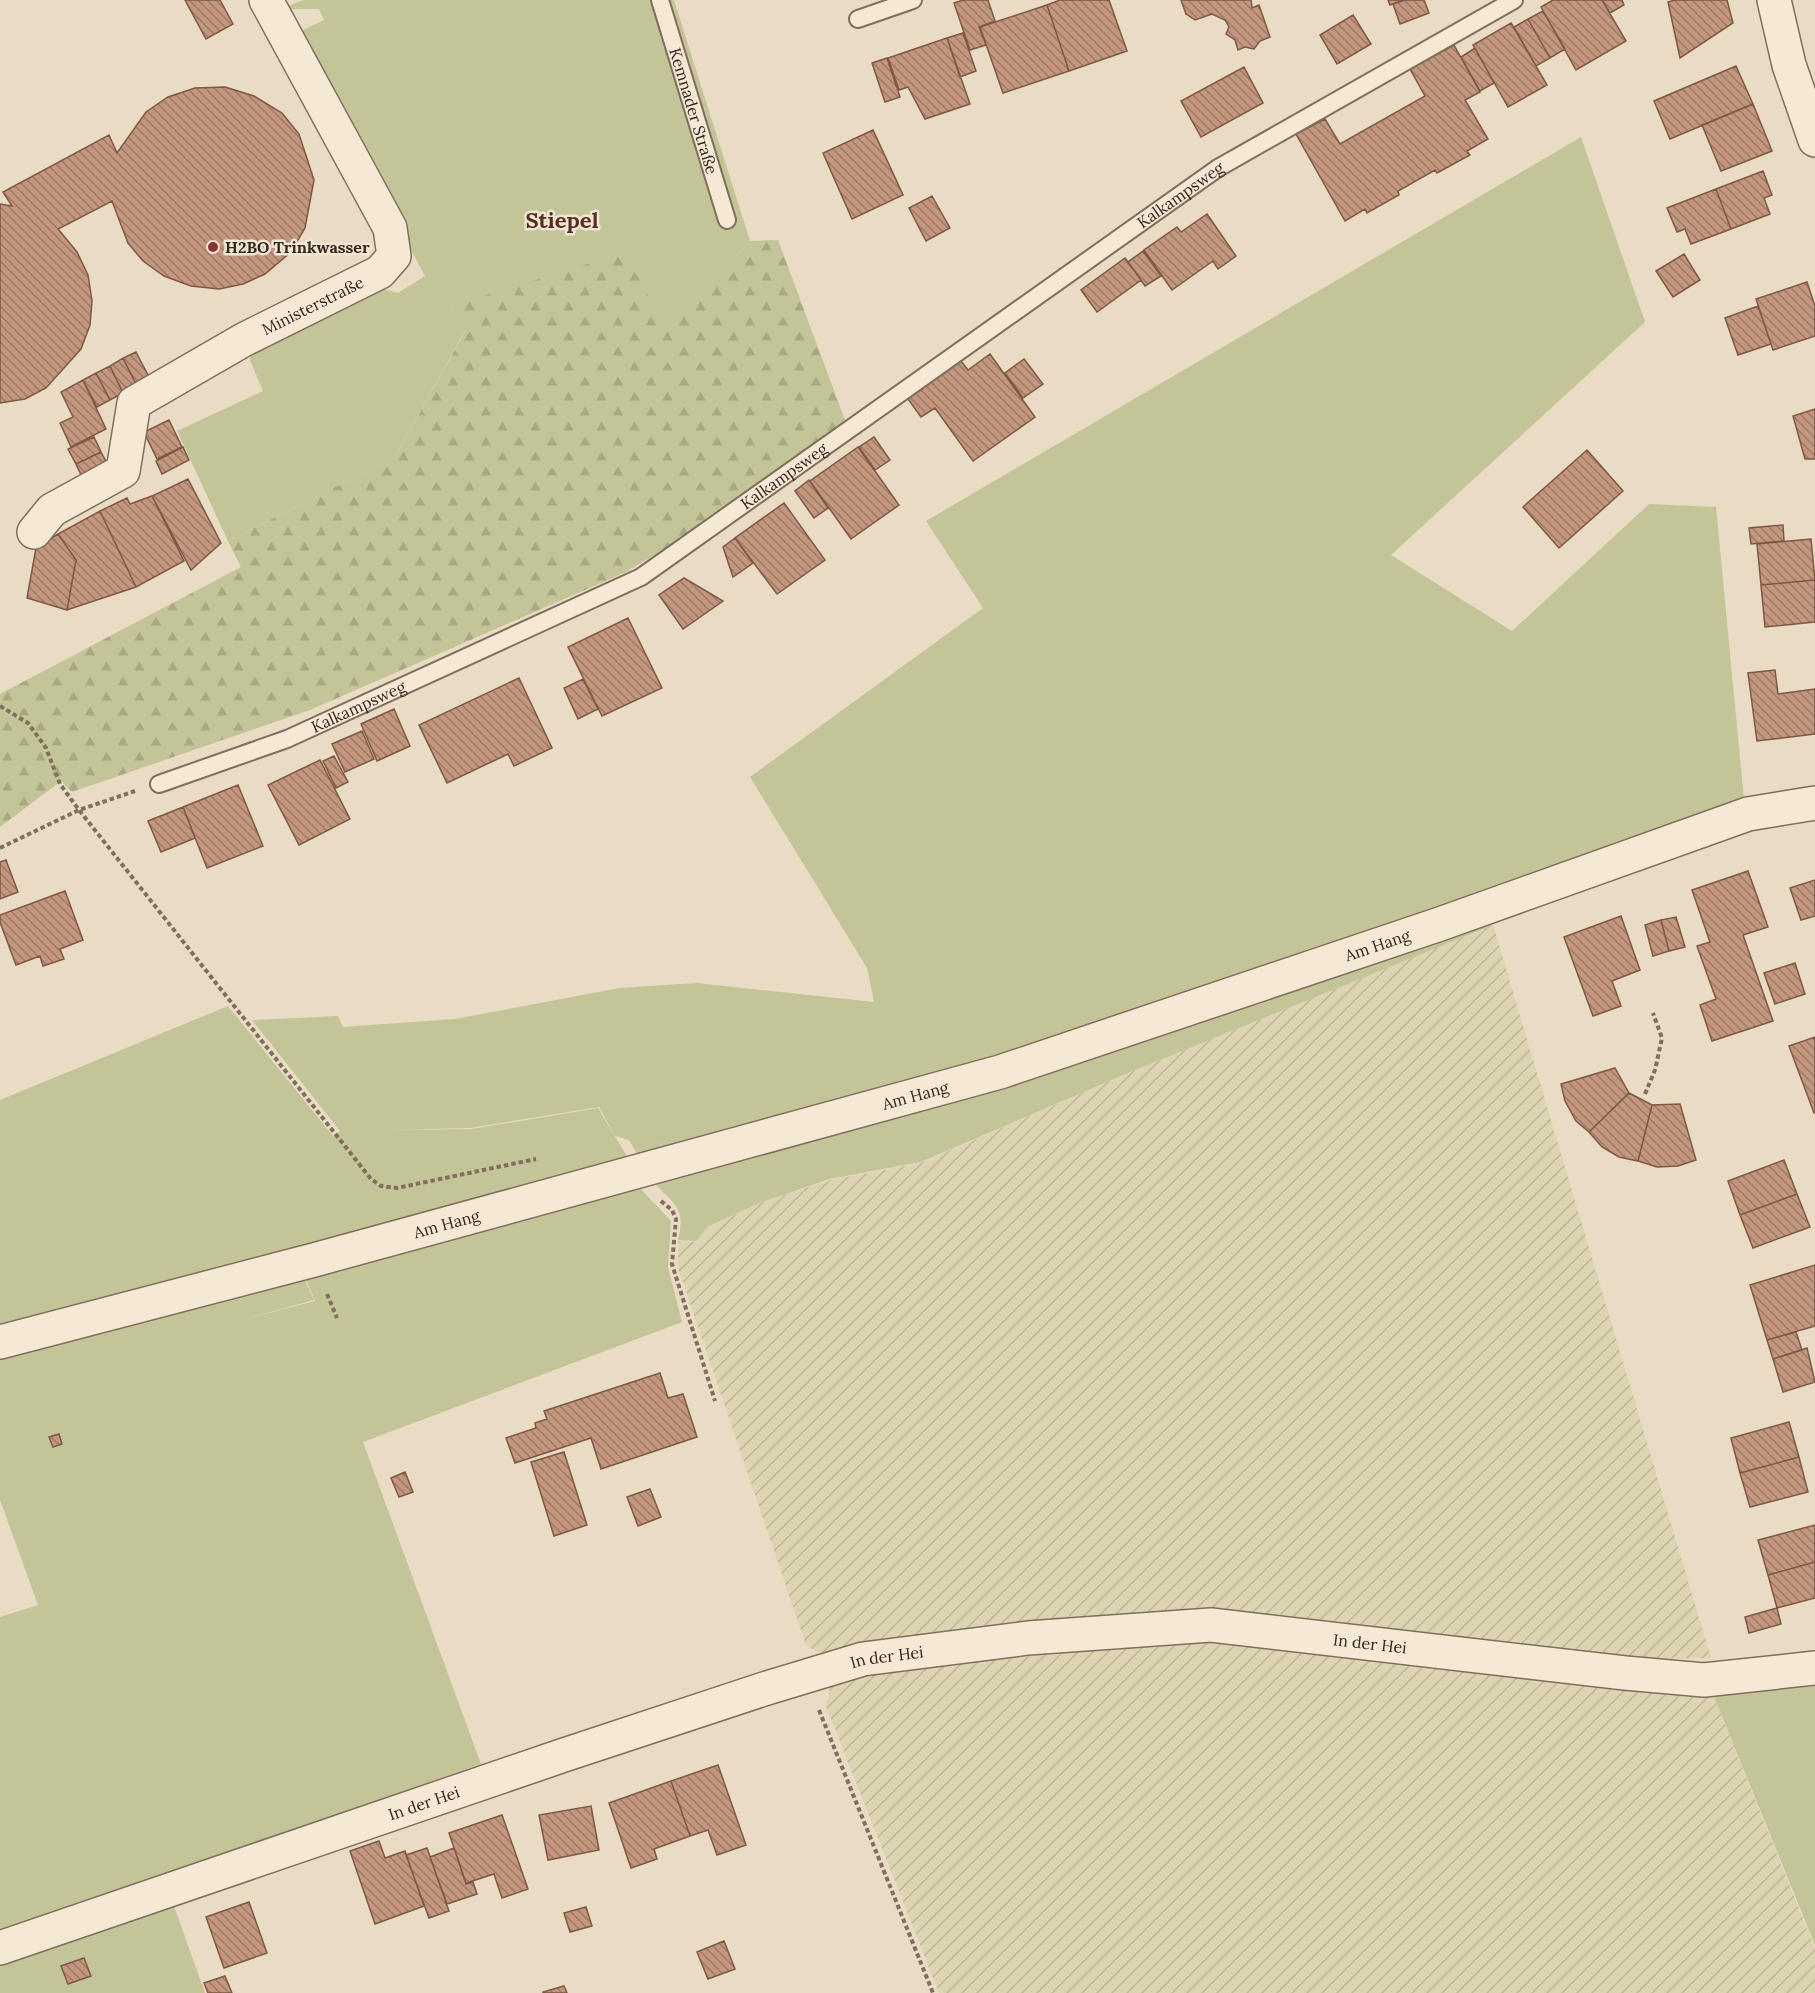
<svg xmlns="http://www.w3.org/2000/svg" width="1815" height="1993" font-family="Lora,serif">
	<defs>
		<pattern id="farmland-furrows" width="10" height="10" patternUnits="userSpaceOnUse" patternTransform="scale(1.5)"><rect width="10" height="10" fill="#ddd4b2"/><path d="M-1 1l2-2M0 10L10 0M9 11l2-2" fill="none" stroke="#beb699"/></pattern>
		<pattern id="forest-firs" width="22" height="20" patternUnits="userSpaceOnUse" patternTransform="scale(1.5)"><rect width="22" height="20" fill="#c3c599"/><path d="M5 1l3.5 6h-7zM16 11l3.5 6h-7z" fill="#a8a983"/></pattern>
		<pattern id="building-back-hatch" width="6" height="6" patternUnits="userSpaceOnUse" patternTransform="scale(1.5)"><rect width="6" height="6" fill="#c3967e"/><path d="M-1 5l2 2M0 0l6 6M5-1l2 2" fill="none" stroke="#9f7a67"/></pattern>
	</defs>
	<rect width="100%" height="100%" fill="#e9dbc4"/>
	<path fill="url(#farmland-furrows)" d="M1493,925L1711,1658L1620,1659L1209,1612L836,1654L817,1652L806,1645L678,1268V1241L697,1242L707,1228L759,1203L830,1180L921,1163L1128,1073Z
		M1211,1637L1711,1689L1815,1949V1993H939L826,1706L831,1683L861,1671L1024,1652Z"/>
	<path fill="#c3c599" d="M303,0H674L750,241L666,332L451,306L466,329L395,457L228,541L177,431L263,391L250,360L252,350L381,288L398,293L425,276L295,34L324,20L319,9H281Z
		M1581,137L1645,322L1391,555L1512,631L1649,504L1716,507L1744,800L1115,1023L664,1154L659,1139L663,1154L641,1160L629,1140L615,1136L599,1107L470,1128L388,1130L471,1129L598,1108L631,1163L0,1329V1100L228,1006L333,1136L340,1131L252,1020L338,1016L343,1027L455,1019L620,988L697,983L874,1002L867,968L750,777L983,608L926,521Z
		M1489,913L1493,925L1128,1073L921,1162L830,1179L759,1203L707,1227L697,1241L678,1240C687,1206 672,1204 653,1181Z
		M638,1186L671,1221L668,1267L682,1322L363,1442L481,1764L0,1934V1617L38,1605L0,1500V1359L215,1298L304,1278L314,1300L241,1320L315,1301L305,1277Z
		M1815,1678V1945L1711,1689Z
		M158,1906H174L205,1993H0V1957Z"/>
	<path fill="url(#forest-firs)" d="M778,240L852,439L624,573L310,710L72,792L61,781L0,827V694L241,567L228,541L395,457L466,330L451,306L626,252L666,331L750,241Z"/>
	<path fill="url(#building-back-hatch)" stroke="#7e5845" stroke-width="1.5" d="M185,0H220L233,24L206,39Z
		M963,0H988L995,21L979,27L986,45L970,50L954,3Z
		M1060,0H1109L1127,51L1069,71L1047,5Z
		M1181,0H1251L1252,8L1259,5L1270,37L1260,41L1254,49L1245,47L1238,50L1235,40L1226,34L1229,27L1225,20L1212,14L1195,20L1186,14Z
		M1388,0H1404L1390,5Z
		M1405,0H1424L1429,13L1400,24L1393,4Z
		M1553,0H1602L1626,41L1576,70L1541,7Z
		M1602,0H1622L1624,5L1610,13Z
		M1675,0H1727L1733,23L1680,58L1668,2Z
		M1047,5L1069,71L1003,93L980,27Z
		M1543,11L1565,49L1550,58L1528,19Z
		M1353,15L1371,44L1337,64L1320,35Z
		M1528,19L1550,58L1536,66L1514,27Z
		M1511,23L1547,85L1508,107L1473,45Z
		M963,33L976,71L960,77L947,38Z
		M947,38L970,104L925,119L908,87L899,90L888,58Z
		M1454,45L1480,92L1465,100L1488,139L1467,151L1470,155L1437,173L1435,170L1398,191L1399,195L1367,213L1365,209L1345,221L1296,134L1325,119L1340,144L1425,96L1410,69Z
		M1475,48L1494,83L1480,91L1461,57Z
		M887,58L900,97L885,102L872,63Z
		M1736,66L1753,104L1670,139L1654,101Z
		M1244,67L1263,103L1201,137L1181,101Z
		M225,87L254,96L282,113L299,134L314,180L305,228L291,252L265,274L243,284L219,289L191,286L164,276L143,261L128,243L112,201L58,229L77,252L88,275L92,301L90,325L81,349L46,388L25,399L0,403V204L12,206L3,192L109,135L117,153L146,112L168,97L195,88Z
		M1753,104L1772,151L1721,171L1702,125Z
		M873,130L903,195L852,219L823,153Z
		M1763,171L1772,195L1764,198L1770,214L1731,229L1716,189Z
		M1716,189L1731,229L1691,244L1685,229L1677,232L1667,208Z
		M932,196L950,228L926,241L909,208Z
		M1207,214L1236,256L1218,269L1213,261L1172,290L1144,250L1177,227L1181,232Z
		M1143,251L1161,276L1145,286L1128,262Z
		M1684,254L1700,280L1673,297L1656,271Z
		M1125,258L1141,280L1097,312L1081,290Z
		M1807,282L1815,306V336L1773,350L1756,299Z
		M1758,306L1771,344L1738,355L1725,318Z
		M136,352L150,379L137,386L123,358Z
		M990,354L1035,417L973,461L935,408L921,417L908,399L961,361L968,370Z
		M123,358L137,386L123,393L110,366Z
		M1024,359L1043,384L1023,398L1005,373Z
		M110,366L123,393L110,400L96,373Z
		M96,373L110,400L97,407L83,380Z
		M83,380L106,429L71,447L60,423L73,417L61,392Z
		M1815,409V459H1805L1793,416Z
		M169,420L182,447L157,459L144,432Z
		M94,437L101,452L76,464L68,449Z
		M874,437L890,460L875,470L859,447Z
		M183,447L189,460L162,474L156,461Z
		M858,447L899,505L851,539L810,481Z
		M1587,450L1623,491L1559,548L1523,507Z
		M101,452L109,467L83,479L76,464Z
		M188,479L221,543L191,570L152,496Z
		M809,480L828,508L814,518L795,491Z
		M152,496L184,561L136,587L100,511L127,498L130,504Z
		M784,503L825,560L777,594L735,538Z
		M100,511L136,587L67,610L76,560L58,534Z
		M1783,525L1784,541L1751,544L1749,528Z
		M58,534L76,560L67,610L27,598L36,548Z
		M735,538L753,563L733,577L723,547Z
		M1811,539L1815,580L1761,585L1757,544Z
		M684,578L723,601L683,629L659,595Z
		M1815,580V622L1765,627L1761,585Z
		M628,618L662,688L602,716L568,647Z
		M1775,670L1778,694L1815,689V734L1757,741L1748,673Z
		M519,678L552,748L514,766L508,754L447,783L419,725Z
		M583,679L598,709L578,719L564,688Z
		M394,709L410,746L377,761L361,724Z
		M362,731L374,759L345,772L332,744Z
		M334,756L348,782L336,788L323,761Z
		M320,760L350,819L299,845L268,785Z
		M238,785L263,846L207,868L183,807Z
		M183,807L195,838L161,852L148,821Z
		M6,860L18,892L0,899V862Z
		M1748,871L1768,927L1743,935L1773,1021L1712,1041L1700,1005L1716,999L1697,946L1710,942L1692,890Z
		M1815,880V916L1801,920L1790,888Z
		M65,891L83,940L60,949L64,959L43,966L40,956L16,965L0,922V915Z
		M1621,916L1640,970L1612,981L1621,1006L1593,1016L1564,937Z
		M1676,917L1685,947L1669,951L1661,920Z
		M1661,920L1669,951L1653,956L1645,925Z
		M1795,963L1805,994L1775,1004L1764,973Z
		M1815,1037V1112L1814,1113L1789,1046Z
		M1615,1068L1629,1093L1589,1132L1576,1121L1565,1101L1561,1084Z
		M1629,1093L1652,1105L1638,1161L1619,1157L1602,1147L1589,1132Z
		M1680,1104L1696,1160L1678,1166L1657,1167L1638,1161L1652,1105Z
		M1784,1160L1797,1194L1740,1215L1728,1181Z
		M1797,1194L1810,1227L1753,1248L1740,1215Z
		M1815,1265V1326L1767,1340L1750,1285Z
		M1796,1332L1802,1350L1773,1359L1767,1340Z
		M1807,1348L1815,1382L1783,1392L1773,1359Z
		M660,1373L668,1398L683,1394L697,1437L601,1469L591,1438L515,1463L506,1438L536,1428L535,1423L547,1419L544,1411Z
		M1789,1422L1799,1457L1740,1473L1731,1438Z
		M59,1434L62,1444L53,1447L49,1437Z
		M564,1452L587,1525L554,1536L531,1462Z
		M1799,1457L1808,1492L1750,1507L1740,1473Z
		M405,1472L413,1492L399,1497L391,1478Z
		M650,1489L661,1517L638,1526L627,1497Z
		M1815,1525V1562L1768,1575L1758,1540Z
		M1815,1562V1598L1777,1608L1768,1575Z
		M1777,1608L1781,1624L1749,1633L1745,1617Z
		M718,1765L746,1845L717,1855L708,1830L690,1836L671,1781Z
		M671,1781L690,1836L654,1849L657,1859L631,1868L609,1803Z
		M591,1806L599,1850L548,1860L539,1815Z
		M502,1815L528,1889L502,1898L494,1874L466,1883L449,1833Z
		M379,1841L385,1858L405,1851L424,1906L375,1924L350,1851Z
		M427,1848L449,1911L429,1918L406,1855Z
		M454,1848L466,1884L473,1882L477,1894L447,1904L430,1857Z
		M249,1902L267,1953L224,1968L206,1917Z
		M586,1907L592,1926L570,1932L564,1913Z
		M724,1941L735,1969L708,1979L697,1952Z
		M84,1958L91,1976L68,1984L61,1966Z
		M225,1976L232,1993H208L204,1983Z
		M564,1986L567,1993H543V1992Z"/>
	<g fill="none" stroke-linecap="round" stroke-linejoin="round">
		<defs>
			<g id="service">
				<path id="s1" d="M660,0L727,220"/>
				<path d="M858,19L913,0"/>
				<path id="s2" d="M159,784L287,739L641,577L1218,168L1514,0"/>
			</g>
			<g id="minor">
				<path d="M1774,0L1789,65L1815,140"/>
				<path id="s3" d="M34,532L52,510L123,471L134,403L245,339L380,272L394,256L390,228L266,0"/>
				<path id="s4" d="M0,1342L314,1260L1000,1072L1440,924L1748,814L1815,803"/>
				<path id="s5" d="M0,1948L564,1755L767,1688L863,1659L1028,1638L1211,1625L1625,1673L1704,1680L1815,1668"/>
			</g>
		</defs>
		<use href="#service" stroke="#816e5c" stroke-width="20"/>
		<use href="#minor" stroke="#816e5c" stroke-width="36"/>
		<path stroke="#816e5c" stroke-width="4" stroke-dasharray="4.5 3" stroke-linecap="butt" d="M0,706L28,723L46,748L60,784L79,810L371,1179L381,1186L397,1188L536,1159
			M0,848L79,810L135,791
			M1645,1094L1655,1070L1662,1038L1653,1013
			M661,1201L672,1210L676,1219L672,1264L715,1401
			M327,1294L337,1318
			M819,1710L933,1993"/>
		<use href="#service" stroke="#f5e9d6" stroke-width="16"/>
		<use href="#minor" stroke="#f5e9d6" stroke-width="33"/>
	</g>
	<circle fill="#893339" stroke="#f1e6d2" stroke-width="2" cx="213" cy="247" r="6"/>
	<g text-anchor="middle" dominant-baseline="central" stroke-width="5" stroke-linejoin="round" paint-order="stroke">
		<g font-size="16" fill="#33271f" stroke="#f1e6d2">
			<text stroke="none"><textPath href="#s1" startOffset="116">Kemnader Straße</textPath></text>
			<text stroke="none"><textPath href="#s2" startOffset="1186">Kalkampsweg</textPath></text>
			<text stroke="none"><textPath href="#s3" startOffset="382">Ministerstraße</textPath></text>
			<text stroke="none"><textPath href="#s2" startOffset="700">Kalkampsweg</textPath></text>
			<text stroke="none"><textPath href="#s2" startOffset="214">Kalkampsweg</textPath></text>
			<text stroke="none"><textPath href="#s4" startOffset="1434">Am Hang</textPath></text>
			<text stroke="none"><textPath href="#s4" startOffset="948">Am Hang</textPath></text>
			<text stroke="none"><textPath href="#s4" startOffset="462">Am Hang</textPath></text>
			<text stroke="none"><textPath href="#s5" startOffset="1420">In der Hei</textPath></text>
			<text stroke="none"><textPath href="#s5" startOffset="934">In der Hei</textPath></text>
			<text stroke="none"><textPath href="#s5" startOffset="448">In der Hei</textPath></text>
		</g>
		<g font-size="16" font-weight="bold" fill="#33271f" stroke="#f1e6d2" text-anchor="start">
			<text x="225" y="247">H2BO Trinkwasser</text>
		</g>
		<g font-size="22" font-weight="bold" fill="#5b2b23" stroke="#f1e6d2">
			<text x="562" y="220">Stiepel</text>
		</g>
	</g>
</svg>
